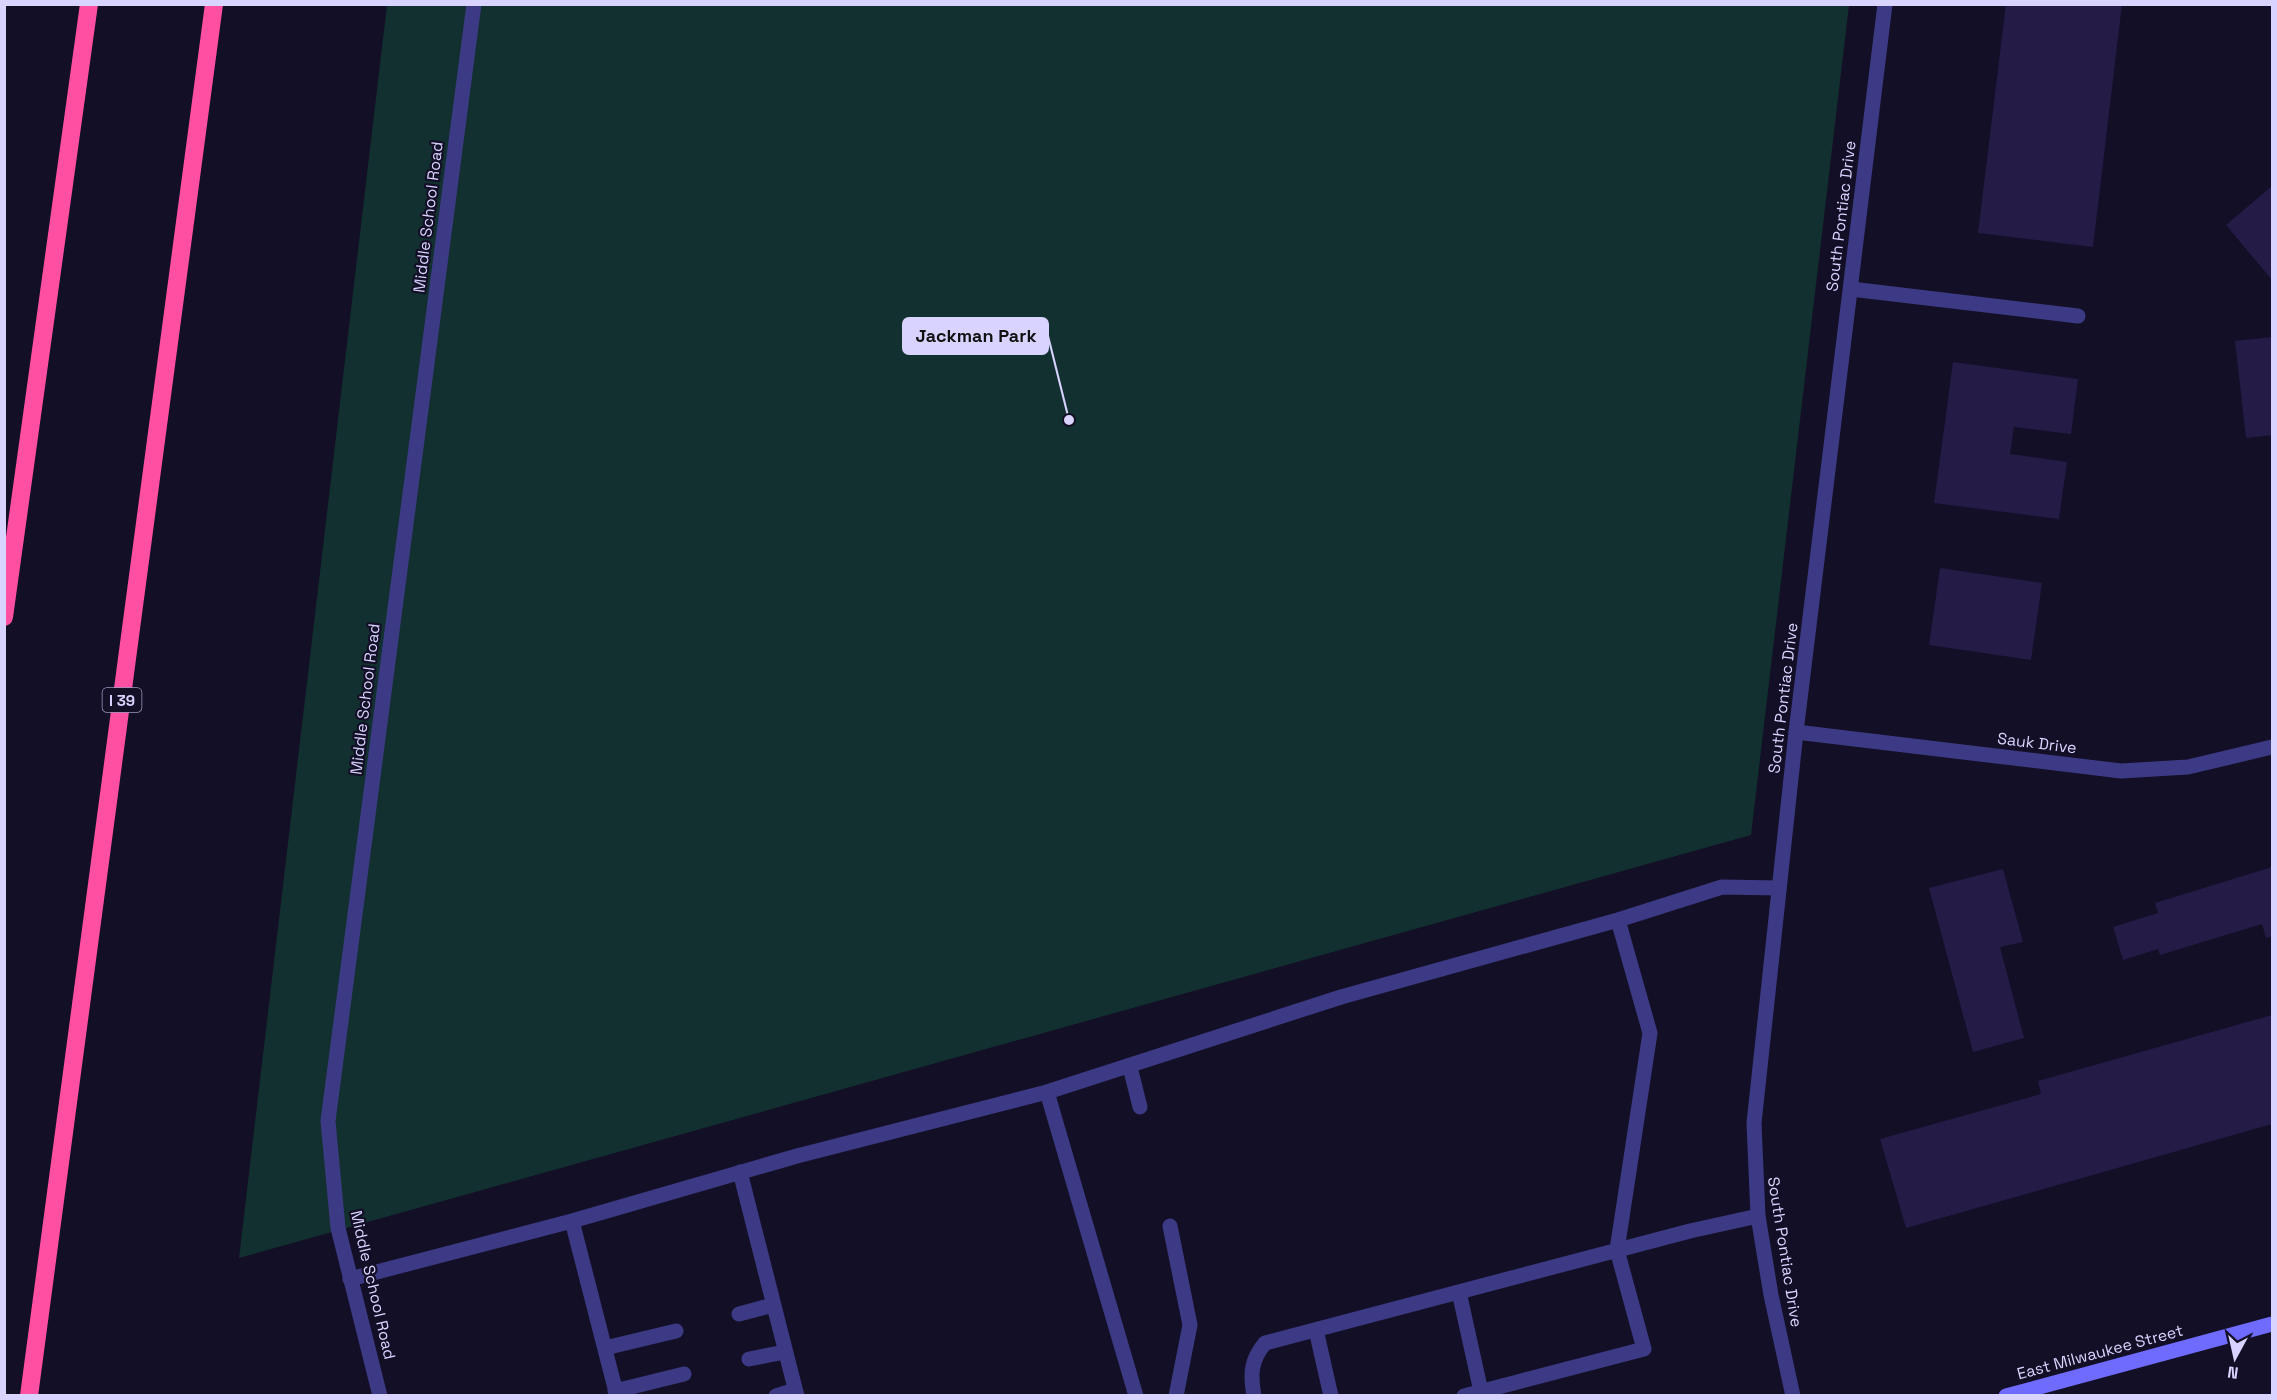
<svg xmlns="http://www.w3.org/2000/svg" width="2277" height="1400" font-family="'Space Grotesk',sans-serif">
	<rect width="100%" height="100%" fill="#130f26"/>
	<path fill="#12302f" d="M387,5H1849L1751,835L239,1258Z"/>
	<path fill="#241b47" d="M2006,4H2122L2093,247L1978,233Z
		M2272,186V280L2226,225Z
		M2272,337V435L2246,438L2235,341Z
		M1953,362L2078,379L2071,434L2014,427L2010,454L2067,462L2059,519L1934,503Z
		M1940,568L2042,583L2031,660L1929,645Z
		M2272,867V936L2266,938L2262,924L2160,955L2158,949L2123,960L2113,927L2158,913L2155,903Z
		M2003,869L2023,942L2000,947L2024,1038L1973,1052L1929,888Z
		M2272,1015V1124L1906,1228L1880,1139L2041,1094L2038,1081Z"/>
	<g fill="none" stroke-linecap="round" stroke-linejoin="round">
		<path stroke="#3d3a85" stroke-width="15" d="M1851,289L2078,316
			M1130,1067L1140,1107
			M1047,1092L1136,1396
			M740,1172L797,1396
			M572,1221L617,1396
			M1170,1226L1190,1325L1176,1396
			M350,1279L572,1221L797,1156L1047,1092L1341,997L1618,920L1722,887L1779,888
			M1459,1292L1482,1396
			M739,1314L773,1305
			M1316,1330L1331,1396
			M605,1348L676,1331
			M749,1359L785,1352
			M615,1391L684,1374
			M776,1396L795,1390
			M1254,1396C1250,1373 1251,1360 1265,1343L1690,1231L1758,1216
			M1464,1396L1644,1349L1617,1250L1650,1033L1618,920"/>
		<path stroke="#3d3a85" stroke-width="15" d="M1796,732L2121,771L2188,767L2272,747
			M380,1396L338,1228L328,1121L474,4"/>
		<path stroke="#3d3a85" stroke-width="15" d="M1793,1396L1771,1295L1758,1216L1754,1123L1796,732L1885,4"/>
		<path stroke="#6f6bff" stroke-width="15" d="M2006,1396L2272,1324"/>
		<path stroke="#ff4fa3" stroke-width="18" d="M4,617L89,4
			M29,1396L214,4"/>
	</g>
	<g text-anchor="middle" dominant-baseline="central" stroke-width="4.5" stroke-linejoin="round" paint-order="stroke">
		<rect fill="#130f26" stroke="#9e99be" stroke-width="1.5" x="102.5" y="688" width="39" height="24" rx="4.5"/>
		<g font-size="15" font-weight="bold" fill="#d9d4ff">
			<text x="122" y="700">I 39</text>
		</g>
		<g font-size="16" fill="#d9d4ff" stroke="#130f26">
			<text transform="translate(1841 216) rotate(-83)">South Pontiac Drive</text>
			<text transform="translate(428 217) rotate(-83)">Middle School Road</text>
			<text transform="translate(1783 698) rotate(-83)">South Pontiac Drive</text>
			<text transform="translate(365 699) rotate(-83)">Middle School Road</text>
			<text transform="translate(2037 743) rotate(7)">Sauk Drive</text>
			<text transform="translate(1785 1252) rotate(81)">South Pontiac Drive</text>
			<text transform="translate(373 1285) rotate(77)">Middle School Road</text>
			<text transform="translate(2100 1352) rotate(-15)">East Milwaukee Street</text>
		</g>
	</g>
	<path fill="none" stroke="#d9d4ff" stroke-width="2" d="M1069 420L1048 336"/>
	<circle fill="#d9d4ff" stroke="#130f26" stroke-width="2" cx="1069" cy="420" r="6"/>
	<rect fill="#d9d4ff" stroke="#d9d4ff" stroke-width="2" x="903" y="318" width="145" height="36" rx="6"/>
	<g font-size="18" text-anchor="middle" font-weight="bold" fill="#111">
		<text x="976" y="342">Jackman Park</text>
	</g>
	<rect width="2277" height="1400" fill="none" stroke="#d9d4ff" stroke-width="12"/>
	<g transform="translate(2235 1358) rotate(188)" stroke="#130f26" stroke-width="4.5" paint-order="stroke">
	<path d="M0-4.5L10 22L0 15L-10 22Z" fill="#d9d4ff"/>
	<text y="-9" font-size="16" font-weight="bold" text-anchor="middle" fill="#d9d4ff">N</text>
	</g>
</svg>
